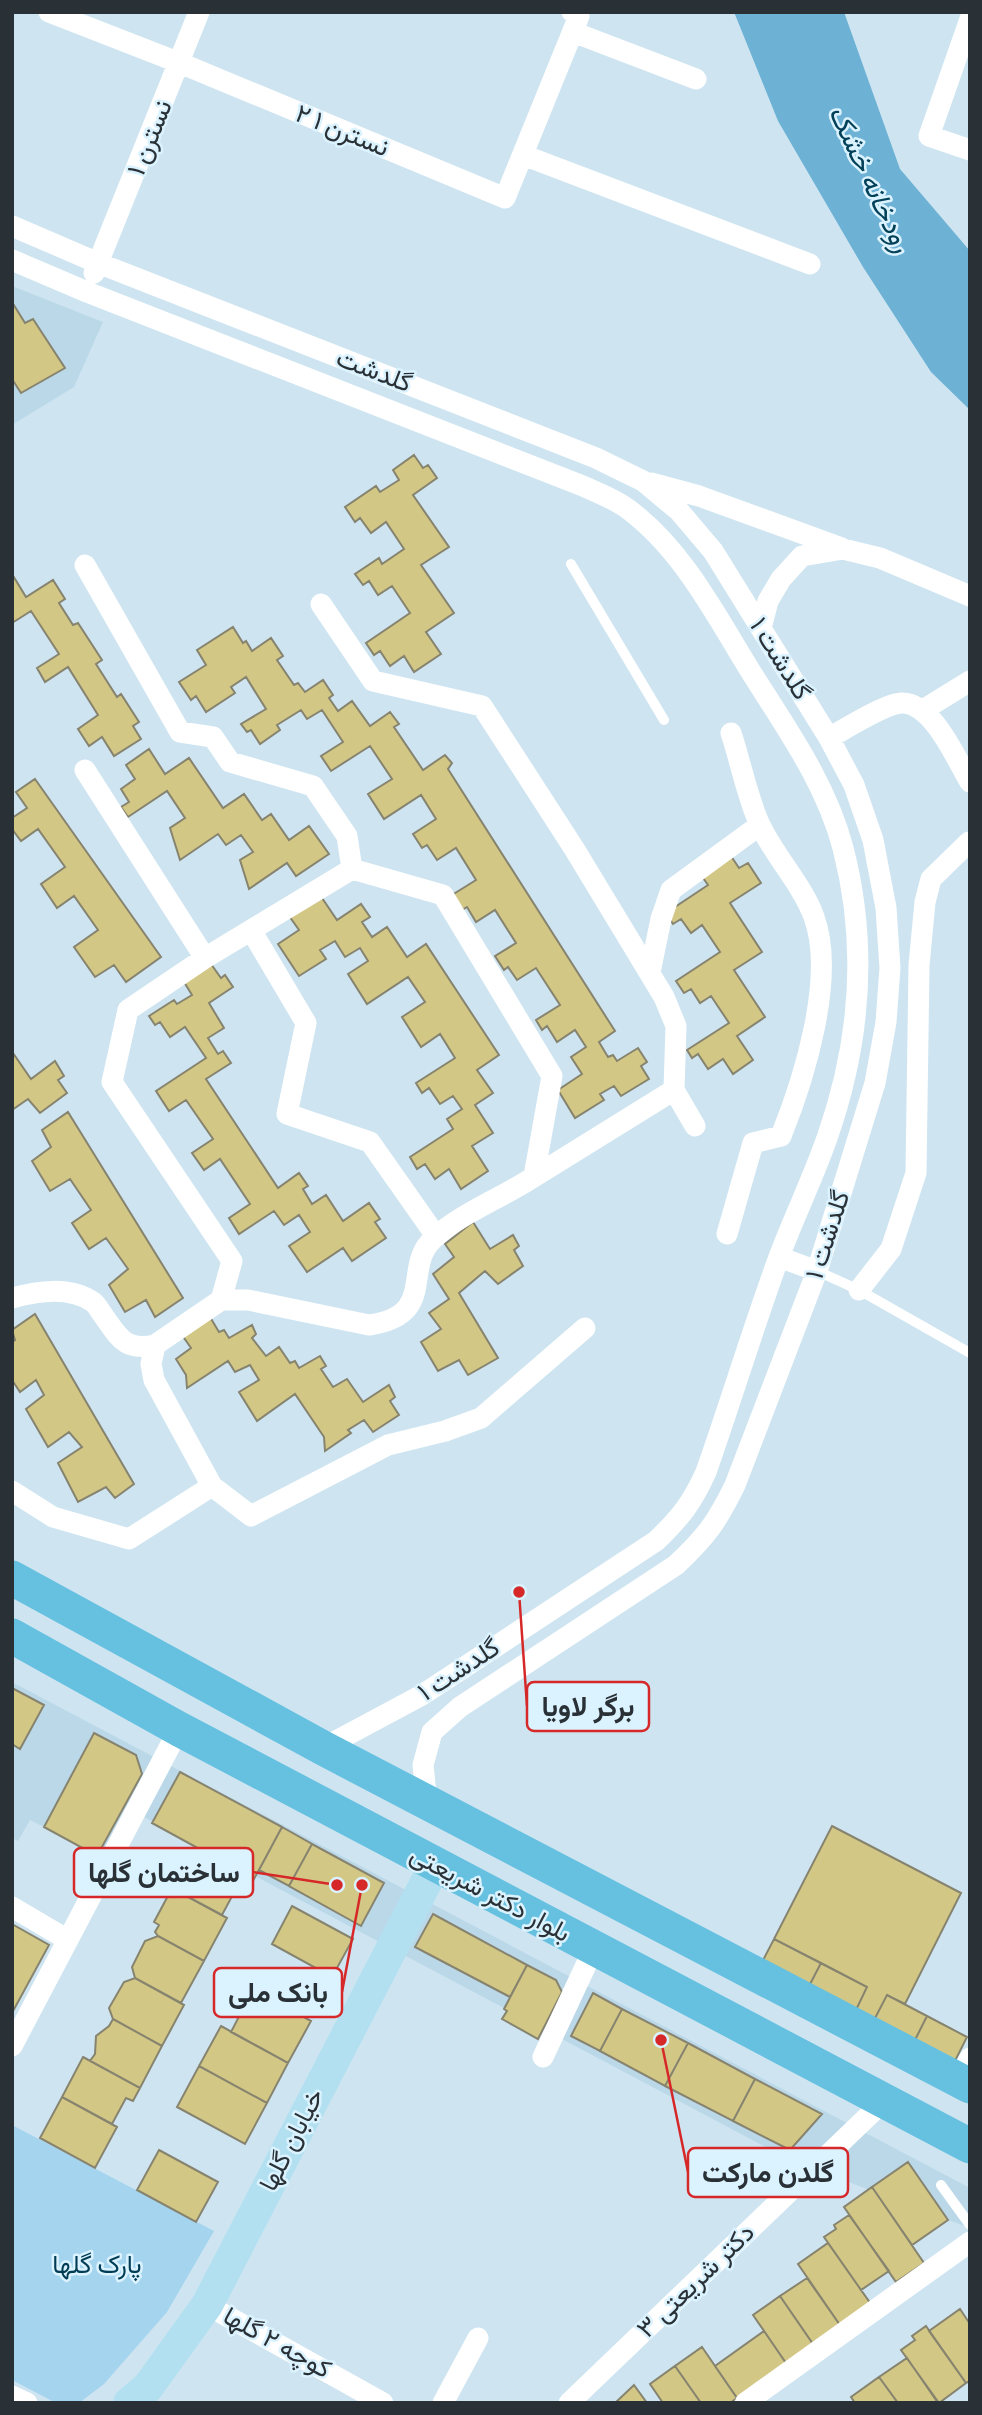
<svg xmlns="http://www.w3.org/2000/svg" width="982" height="2415" font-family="Signika,Vazirmatn,sans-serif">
	<rect width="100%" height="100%" fill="#cee5f1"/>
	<path fill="#bbd8e9" d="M12,286L103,322L74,387L12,425Z
		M12,1682L970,2188V2228L788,2159L129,1809L103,1861L46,1825L44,1827L30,1820L18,1841L12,1838Z"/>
	<path fill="#a5d4ee" d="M12,2125L214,2231L167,2312L104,2384L79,2403H56L12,2380Z"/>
	<path fill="#6db1d5" d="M734,12H844L900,169L970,251V410L931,372L863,267L778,121Z"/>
	<path fill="#d3c785" stroke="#86836f" stroke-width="2" d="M12,302L25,323L33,319L65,368L21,393L12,379Z
		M414,455L423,468L428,465L437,478L413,495L449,547L421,565L454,613L426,632L441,654L414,672L404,656L390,666L380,651L374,655L366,643L410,613L392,586L378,595L369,581L363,585L355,574L379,558L382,564L404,549L386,522L371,533L360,518L355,522L345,507L376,486L380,492L399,480L393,470Z
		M12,574L26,597L53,580L65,599L59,603L73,625L78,623L102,660L96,664L117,697L121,694L139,722L133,726L141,739L114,756L102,737L89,746L78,729L98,715L68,667L45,682L37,668L59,654L31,611L12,623Z
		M233,627L243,643L246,641L252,651L271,638L283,656L277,660L294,685L298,683L305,692L323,680L333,695L329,698L338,711L352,701L370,726L390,712L399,724L394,727L423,770L445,755L452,763L448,769L615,1031L599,1042L608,1057L613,1055L617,1061L638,1048L647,1062L641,1066L649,1079L621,1096L614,1086L600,1094L604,1100L575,1118L558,1090L582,1074L571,1057L586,1047L575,1030L557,1042L547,1026L542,1030L536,1020L560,1005L536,968L517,980L508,967L504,970L495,956L516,943L495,910L476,922L467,907L462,910L452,895L476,880L456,848L437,860L427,845L422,848L413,834L436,819L421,795L384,819L368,794L392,779L370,746L331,771L321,756L343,742L322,710L307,719L301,710L277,725L280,730L260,744L251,730L247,732L241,724L266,709L246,677L231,687L235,693L206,712L196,696L191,700L179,682L206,665L197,650Z
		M149,749L165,774L189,758L223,808L244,794L262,820L271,814L289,840L309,826L329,854L296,876L287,863L249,889L240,860L253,852L241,835L226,845L218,834L180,860L170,828L185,818L167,791L128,817L121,807L129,802L121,789L135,779L126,765Z
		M35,779L161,957L126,982L114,965L95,977L74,947L98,930L74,896L57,908L41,884L65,867L38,829L21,841L12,829V818L27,808L16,792Z
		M731,856L739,868L748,863L761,883L730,903L762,952L734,970L765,1017L737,1036L753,1060L733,1074L723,1059L708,1069L698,1054L692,1058L687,1050L729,1023L711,996L700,1003L691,989L684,993L676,981L720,952L702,925L691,933L681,919L673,924L666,913L708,885L701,875Z
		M318,892L337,920L361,904L370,917L362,922L372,937L387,927L407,957L426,944L499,1055L477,1070L493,1093L475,1105L493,1133L472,1146L488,1171L461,1189L449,1169L435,1179L425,1164L417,1169L410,1157L453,1129L447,1119L462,1109L453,1096L440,1104L429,1088L422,1093L416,1083L455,1058L440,1034L421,1047L402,1017L425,1002L408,977L367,1004L348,974L368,961L360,948L345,957L335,941L320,950L326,959L299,976L278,944L299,930L287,913Z
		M211,964L221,978L225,975L233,987L209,1003L224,1028L208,1038L218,1054L223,1051L231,1063L206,1079L278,1188L299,1173L308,1186L303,1189L312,1204L326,1195L343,1221L369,1203L380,1219L375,1222L386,1238L352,1261L343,1248L307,1272L289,1246L310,1232L299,1215L284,1225L274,1211L239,1234L229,1218L250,1204L220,1159L204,1170L192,1153L213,1139L186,1100L169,1111L156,1091L206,1058L185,1027L170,1037L160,1022L155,1025L149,1016L174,1000L177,1004L192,995L184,982Z
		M13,1053L31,1079L55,1061L64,1076L58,1080L67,1093L40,1113L28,1099L12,1110Z
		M68,1112L183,1298L155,1317L146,1300L125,1312L109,1285L128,1269L106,1238L89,1249L72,1223L91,1210L70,1179L50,1191L32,1161L51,1147L42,1130Z
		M473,1222L490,1249L513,1235L519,1246L514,1250L523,1266L498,1284L485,1271L459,1293L498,1358L468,1375L459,1360L438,1371L421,1342L441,1329L429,1313L449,1299L433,1274L454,1257L445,1244Z
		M35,1314L134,1484L115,1498L106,1487L78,1502L58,1463L82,1447L69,1432L48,1447L26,1409L44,1395L36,1380L20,1392L12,1380V1342L15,1340L12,1330Z
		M210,1317L219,1332L224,1330L229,1338L252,1325L256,1334L252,1338L266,1356L279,1347L290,1363L295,1361L299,1368L320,1356L326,1366L321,1369L333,1387L347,1379L363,1402L389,1385L395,1397L390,1401L399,1415L373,1432L364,1420L348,1430L351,1433L325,1451L324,1437L295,1394L257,1421L239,1392L259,1380L250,1365L235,1372L228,1361L187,1388L186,1375L176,1359L191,1348L182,1335Z
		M12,1688L44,1705L20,1749L12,1744Z
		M94,1733L136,1755L142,1774L97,1856L44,1827Z
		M180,1772L282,1827L254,1879L152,1823Z
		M832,1826L961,1893L905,2004L887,1995L873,2022L855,2012L867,1987L774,1939Z
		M282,1827L312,1844L289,1886L259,1870Z
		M312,1844L384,1883L361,1926L289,1886Z
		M200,1849L254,1879L247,1892L237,1887L222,1915L177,1891Z
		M177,1891L227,1918L204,1961L158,1936L155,1932L159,1925L154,1922L169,1894L174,1897Z
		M292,1906L353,1939L332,1977L272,1944Z
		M433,1914L527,1965L510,1997L415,1947Z
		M12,1924L49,1945L12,2013Z
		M158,1936L204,1961L181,2003L135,1978L132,1967L145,1941Z
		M774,1939L821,1963L808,1988L761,1964Z
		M821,1963L867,1987L855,2012L808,1988Z
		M527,1965L556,1980L562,1992L538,2039L502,2019L507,2011L504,2009Z
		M135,1978L184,2005L162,2046L113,2019L109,2008L124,1982Z
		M253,1989L311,2021L288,2063L231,2032Z
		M593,1993L622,2009L600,2051L571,2036Z
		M887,1995L927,2016L914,2042L873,2022Z
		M622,2009L688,2043L665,2086L600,2051Z
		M927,2016L967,2037L954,2063L914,2042Z
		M113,2019L162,2046L140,2088L90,2061L95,2054L96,2036L109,2026Z
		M221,2026L288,2063L267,2103L199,2066Z
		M688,2043L755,2079L733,2121L665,2086Z
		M83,2057L140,2088L133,2101L126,2098L112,2124L62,2097Z
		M199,2066L267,2103L245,2144L177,2107Z
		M755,2079L822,2114L790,2150L733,2121Z
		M62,2097L117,2127L95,2168L40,2138Z
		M159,2150L218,2182L196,2222L137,2190Z
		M908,2162L948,2220L912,2245L872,2187Z
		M872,2187L924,2263L896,2282L844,2207Z
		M849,2215L889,2271L861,2290L824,2237L836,2229L834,2225Z
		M828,2243L873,2307L842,2328L798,2264Z
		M807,2278L840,2325L813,2344L780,2296Z
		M780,2296L813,2344L786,2363L753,2315Z
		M960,2309L970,2324V2381L966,2383L929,2331Z
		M926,2326L966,2383L939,2403L901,2350L915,2340L912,2336Z
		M764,2331L786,2363L737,2398L715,2366Z
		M702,2347L737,2398L730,2403H701L675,2366Z
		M907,2358L938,2403H898L879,2377Z
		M675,2366L701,2403H663L650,2384Z
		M879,2377L898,2403H855L851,2397Z
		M634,2385L647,2403H615Z"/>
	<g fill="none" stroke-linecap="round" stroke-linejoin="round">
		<path stroke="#fff" stroke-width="10" d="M571,564L664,720
			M817,1271L859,1290L970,1353
			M941,2185L970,2225"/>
		<path stroke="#fff" stroke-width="21" d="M49,12L180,63L505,198L579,16L572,12
			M970,19L929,136L970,150
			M573,32L696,79
			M523,155L810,264
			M12,226L98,263L596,458L643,481L679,511L713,551L829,738L854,785L873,840L886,908L890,968L886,1022L875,1083L817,1271L735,1485C717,1522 706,1537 676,1565L460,1707L432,1732L423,1765L427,1803
			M12,260L87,292L583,486C598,493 615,499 628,509C683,550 715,614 751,672C786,728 826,783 843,848C868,945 860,1044 827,1138C813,1178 794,1217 779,1257C753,1328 731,1401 706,1472C692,1503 681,1517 656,1541L422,1695L323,1748
			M94,273L199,12
			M651,483L699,496L842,548
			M85,565L180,732L213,737L230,762L313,786L347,836L352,869
			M761,628L768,601L781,579L802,556L843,549L880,558L970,596
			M923,710L970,681
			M829,738C845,729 886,703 902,703C933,703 956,759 970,782
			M85,770L205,958
			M251,930L306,1023L287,1114L370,1142L436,1236
			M650,972L661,919L671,890L760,825
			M674,1090L695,1126
			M727,1234L753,1143L781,1136C804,1079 836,977 814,917C802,884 775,857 760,825C747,797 741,763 731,733
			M779,1257L817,1271
			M859,1290L891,1249L916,1173L919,965L925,902L931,879L969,842
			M12,1298C38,1291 69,1286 93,1302C97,1305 100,1311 103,1315C120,1339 125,1351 155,1345
			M221,1300L232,1261L112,1082L128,1010L205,958L352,869L443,895L552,1076L534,1176
			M212,1486L154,1380L151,1364L155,1345L221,1300H248L369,1325C438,1315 402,1268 433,1239C459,1215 494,1201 524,1183C574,1152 624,1121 674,1090L676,1026L664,997L575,850L482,706L373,681L321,604
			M12,1491L53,1517L129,1539L212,1486L251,1516L388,1445L445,1431L481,1418L585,1328
			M12,1907L68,1940
			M12,2046L179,1729
			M543,2057L594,1948
			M958,2079L970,2058
			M207,2305L383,2403
			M12,2396L27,2403
			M443,2403L478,2338
			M569,2403L884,2101
			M745,2403L970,2242"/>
		<path stroke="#b2e0f0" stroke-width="32" d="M129,2403L148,2387L207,2305L435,1865"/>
		<path stroke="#66c0e0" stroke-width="35" d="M12,1578L323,1748L970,2086
			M12,1636L179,1729L970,2146"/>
	</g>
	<g text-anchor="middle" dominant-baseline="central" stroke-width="5" stroke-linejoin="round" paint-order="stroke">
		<g font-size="26" fill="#293136" stroke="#dbf2ff">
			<text transform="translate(342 131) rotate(22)">۲ نسترن ۱</text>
			<text transform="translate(150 138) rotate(-68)">نسترن ۱</text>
			<text transform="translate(374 371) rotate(21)">گلدشت</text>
			<text transform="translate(780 659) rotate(58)">گلدشت ۱</text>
			<text transform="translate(828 1235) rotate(-72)">گلدشت ۱</text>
			<text transform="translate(459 1670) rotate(-33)">گلدشت ۱</text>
			<text transform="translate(490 1894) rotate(28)">بلوار دکتر شریعتی</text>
			<text transform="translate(292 2140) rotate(-63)">خیابان گلها</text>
			<text transform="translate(696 2281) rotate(-44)">۳ دکتر شریعتی</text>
			<text transform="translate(277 2343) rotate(29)">کوچه ۲ گلها</text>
		</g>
		<g font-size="26" fill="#003c54" stroke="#dbf2ff">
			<text x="97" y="2265">پارک گلها</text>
		</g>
		<g font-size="28" font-style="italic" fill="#034159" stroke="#dbf2ff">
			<text transform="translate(870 179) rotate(65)">رودخانه خشک</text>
		</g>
	</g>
	<path fill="none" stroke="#d62828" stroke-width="2.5" d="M519 1592L527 1706M337 1885L253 1872M362 1885L342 1992M661 2040L688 2172"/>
	<g fill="#d62828" stroke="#dbf2ff" stroke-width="2.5">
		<circle cx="519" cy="1592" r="7"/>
		<circle cx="337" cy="1885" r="7"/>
		<circle cx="362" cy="1885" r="7"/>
		<circle cx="661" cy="2040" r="7"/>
	</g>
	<g fill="#dbf2ff" stroke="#d62828" stroke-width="2.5">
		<rect x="527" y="1682" width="122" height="49" rx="7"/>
		<rect x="74" y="1848" width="179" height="49" rx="7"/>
		<rect x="214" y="1968" width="128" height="49" rx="7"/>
		<rect x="688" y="2148" width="160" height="49" rx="7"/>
	</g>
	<g font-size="28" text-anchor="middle" font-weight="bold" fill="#293136">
		<text x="588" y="1716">برگر لاویا</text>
		<text x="164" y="1882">ساختمان گلها</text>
		<text x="278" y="2002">بانک ملی</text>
		<text x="768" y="2182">گلدن مارکت</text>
	</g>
	<rect width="982" height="2415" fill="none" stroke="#293136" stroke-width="28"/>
</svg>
